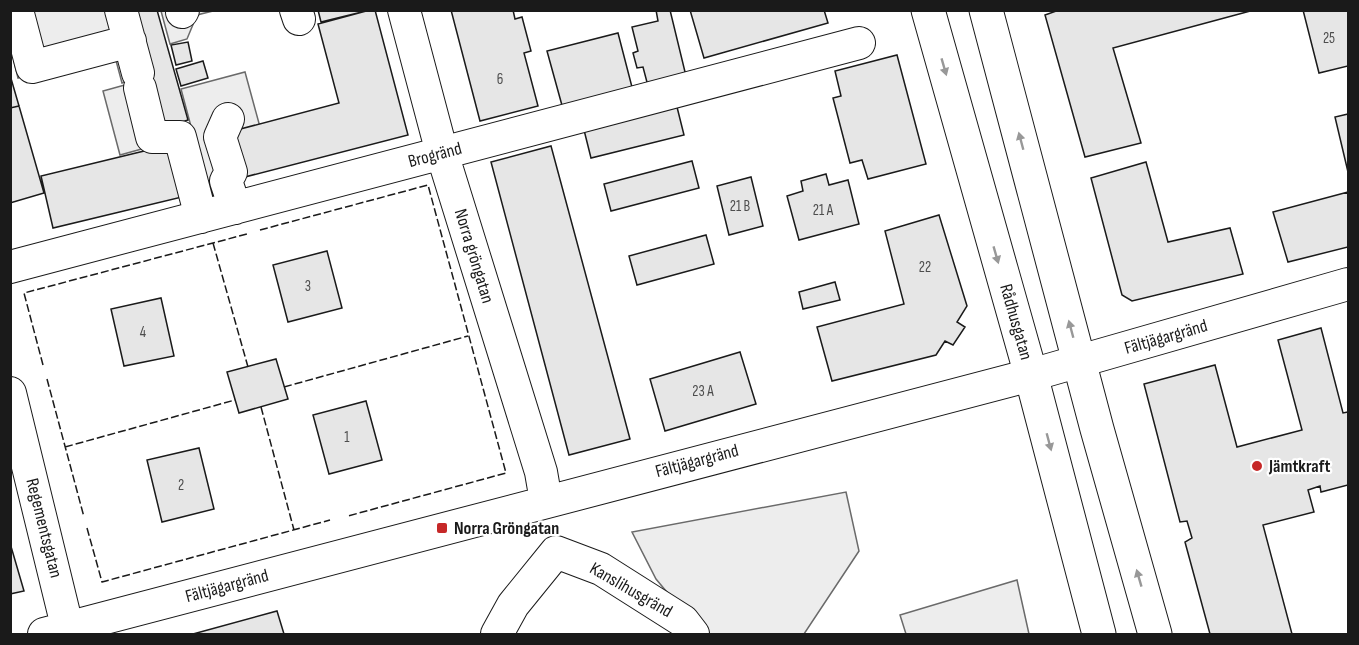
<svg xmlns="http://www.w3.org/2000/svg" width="1359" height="645" font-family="'Sofia Sans Condensed',sans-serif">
	<rect width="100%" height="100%" fill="#fff"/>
	<path fill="#ededed" stroke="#6a6a6a" stroke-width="1.5" d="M10,11H129L146,76L122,83L114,53L18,78L11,49Z
		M161,11H213L197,15L187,39L170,44Z
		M245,72L260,127L236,186L209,194L181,89Z
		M150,78L167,142L120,155L103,91Z
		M846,492L859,551L804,634H702L656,579L632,532Z
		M1017,580L1029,634H906L900,615Z"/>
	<path fill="#e6e6e6" stroke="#1a1a1a" stroke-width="1.5" d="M131,10H157L188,120L166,127Z
		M318,10H370L321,22Z
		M370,10H375L408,135L241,178L229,132L339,103L318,24Z
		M451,10H513L515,19L522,17L531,51L524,53L538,106L480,121Z
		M656,10H670L686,76L648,86L643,67L637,68L633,53L638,51L632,27L658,21Z
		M690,10H824L828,23L704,58Z
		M1059,10H1254L1113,48L1141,143L1085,157L1045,15Z
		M1303,10H1348V66L1319,73Z
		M618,33L633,91L563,109L547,51Z
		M188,42L192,61L176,65L171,45Z
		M897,55L926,164L868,179L862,160L850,163L833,98L841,96L835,71Z
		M203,61L208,78L181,86L176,69Z
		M10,75L19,106L10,108Z
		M19,106L44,193L10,203V108Z
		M677,107L684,135L591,158L584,130Z
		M1348,114V172L1335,117Z
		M169,145L182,197L53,228L41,176Z
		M551,146L630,439L569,455L491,162Z
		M692,161L699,188L611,211L604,184Z
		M1146,162L1168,242L1230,228L1243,274L1132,301L1122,295L1091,178Z
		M826,174L829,185L848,180L859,224L799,240L787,196L803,191L801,181Z
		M751,177L763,226L729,235L717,186Z
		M1348,192V247L1288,262L1273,212Z
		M939,215L967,306L957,322L965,327L953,345L945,341L936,355L832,381L817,327L904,304L885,231Z
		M706,235L714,264L637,285L629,256Z
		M327,251L342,308L288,322L273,265Z
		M835,282L840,300L803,309L799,292Z
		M161,298L174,356L124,366L111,309Z
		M1321,328L1343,413L1348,412V485L1321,492L1320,486L1308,490L1314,512L1263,525L1292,634H1210L1185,542L1192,538L1187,521L1180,522L1144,384L1215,365L1237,447L1302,430L1278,340Z
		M740,352L756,404L665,431L650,379Z
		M276,359L288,399L239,413L227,372Z
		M366,401L382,460L329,474L313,415Z
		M199,448L214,509L162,522L147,460Z
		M10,543L24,591L10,594Z
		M277,611L284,634H193Z"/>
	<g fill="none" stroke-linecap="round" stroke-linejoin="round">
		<defs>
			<path id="minor" d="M17,10L32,67L130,41
				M121,10L138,73
				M296,10L299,19
				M404,10L442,153L541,472L546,501
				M182,12L183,10
				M140,88L152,137H180L201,217
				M228,119L220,137L231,172L226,181L235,208
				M10,267L859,43
				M10,393L69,634
				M44,634L1031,375L1348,284
				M497,634L513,605L556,552L601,569L683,621L693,634"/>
			<path id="major" d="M928,10L1031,375L1099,634
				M986,10L1097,429L1155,634"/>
		</defs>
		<use href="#minor" stroke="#1a1a1a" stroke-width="34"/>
		<use href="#major" stroke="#1a1a1a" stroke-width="35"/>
		<use href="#minor" stroke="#fff" stroke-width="32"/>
		<use href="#major" stroke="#fff" stroke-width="33"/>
		<path stroke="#1a1a1a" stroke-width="1.5" stroke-dasharray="8 3" stroke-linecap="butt" d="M260,230L428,185L506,473L348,516
			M213,243L248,367
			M43,365L24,293L247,234
			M47,379L84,517
			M284,387L468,336
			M261,407L294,530
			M65,447L235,400
			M87,528L102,582L330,520"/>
	</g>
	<defs><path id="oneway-solid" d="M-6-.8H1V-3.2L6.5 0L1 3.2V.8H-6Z" transform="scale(1.5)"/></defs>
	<g fill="#989898">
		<use href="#oneway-solid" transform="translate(944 67) rotate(74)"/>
		<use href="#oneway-solid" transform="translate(1021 141) rotate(-105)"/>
		<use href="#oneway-solid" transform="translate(996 255) rotate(74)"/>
		<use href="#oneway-solid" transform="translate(1071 329) rotate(-105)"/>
		<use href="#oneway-solid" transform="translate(1049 442) rotate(75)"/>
		<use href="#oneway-solid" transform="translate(1139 578) rotate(-106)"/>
	</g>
	<g fill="#c62828" stroke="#fff" stroke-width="2">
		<circle cx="1257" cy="466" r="6"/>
		<rect x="436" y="522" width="12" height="12" rx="3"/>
	</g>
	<g text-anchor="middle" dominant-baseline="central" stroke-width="4.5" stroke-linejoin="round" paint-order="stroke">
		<g font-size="15" fill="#4d4d4d">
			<text x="1329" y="38">25</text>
			<text x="500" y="79">6</text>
			<text x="740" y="206">21 B</text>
			<text x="823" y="210">21 A</text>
			<text x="925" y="267">22</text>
			<text x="308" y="286">3</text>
			<text x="143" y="332">4</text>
			<text x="703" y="391">23 A</text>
			<text x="347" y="437">1</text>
			<text x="181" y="485">2</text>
		</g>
		<g font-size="18" fill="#1a1a1a" stroke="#fff">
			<text transform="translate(435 155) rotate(-15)">Brogränd</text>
			<text transform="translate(474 256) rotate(73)">Norra gröngatan</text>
			<text transform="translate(1016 322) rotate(74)">Rådhusgatan</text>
			<text transform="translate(1166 337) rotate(-16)">Fältjägargränd</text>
			<text transform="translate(697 461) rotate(-15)">Fältjägargränd</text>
			<text transform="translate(44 528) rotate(76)">Regementsgatan</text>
			<text transform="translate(227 586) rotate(-15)">Fältjägargränd</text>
			<text transform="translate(631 590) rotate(30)">Kanslihusgränd</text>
		</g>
		<g font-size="18" font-weight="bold" fill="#1a1a1a" stroke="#fff" text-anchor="start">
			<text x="1269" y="466">Jämtkraft</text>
			<text x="454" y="528">Norra Gröngatan</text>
		</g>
	</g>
	<rect width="1359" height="645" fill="none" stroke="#1a1a1a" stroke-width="24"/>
</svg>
